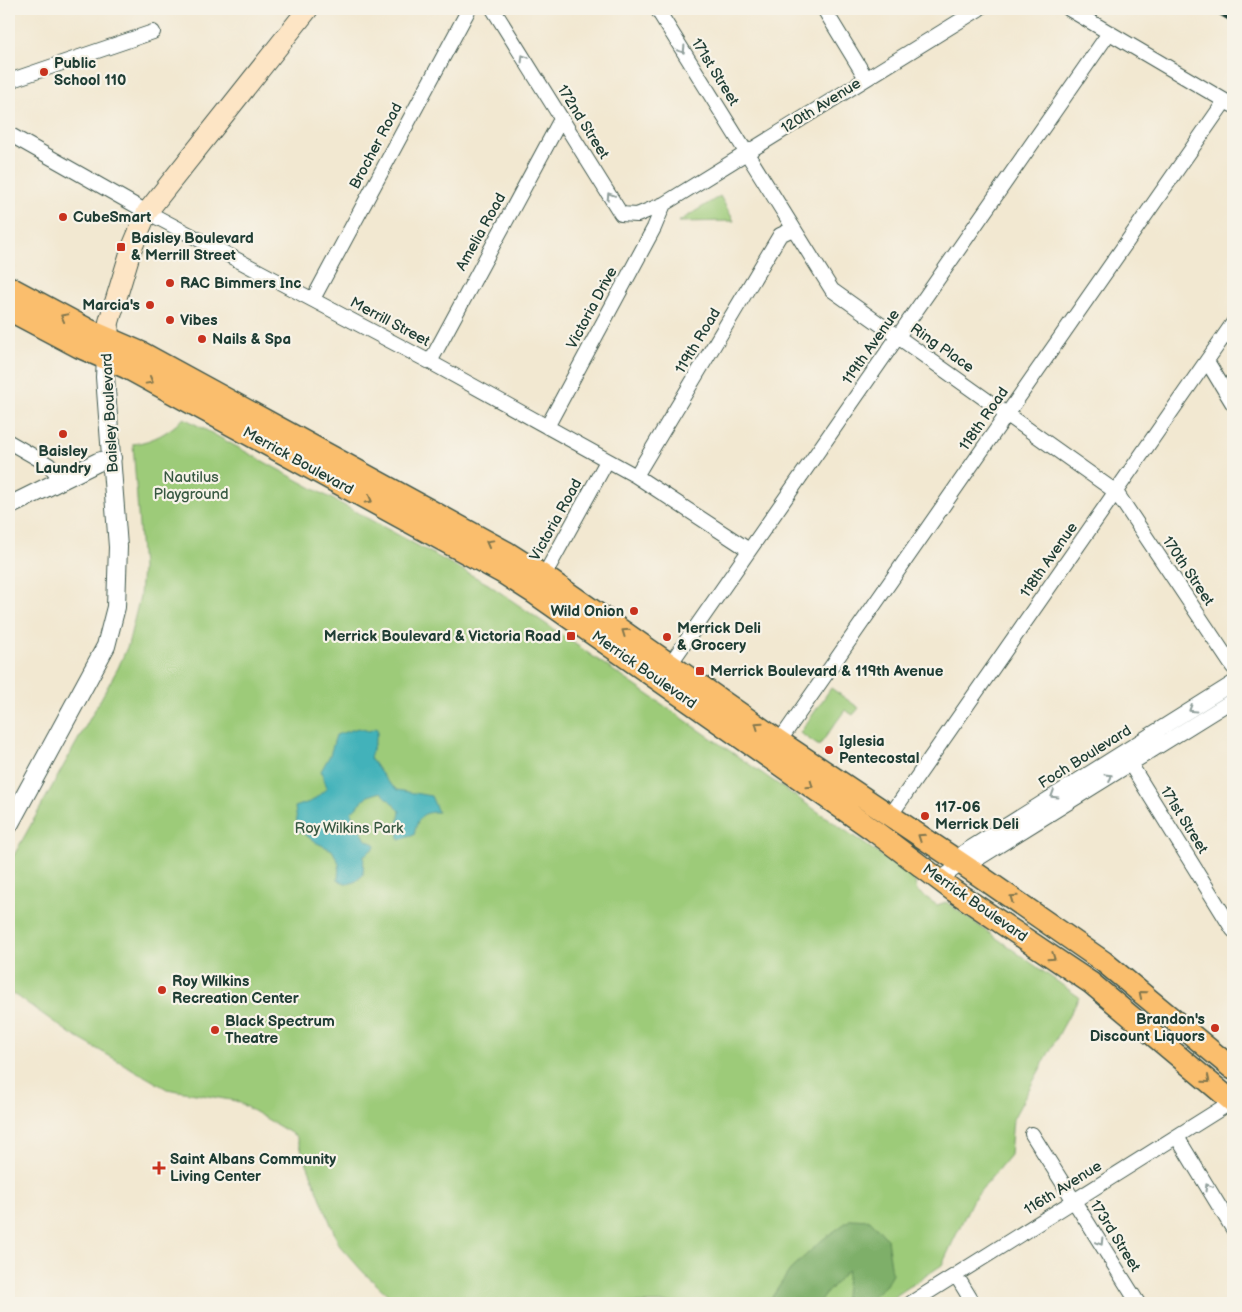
<svg xmlns="http://www.w3.org/2000/svg" width="1242" height="1312" font-family="'Balsamiq Sans',sans-serif">
	<rect width="100%" height="100%" fill="#f7f3e8"/>
	<filter id="ink" filterUnits="userSpaceOnUse"><feTurbulence type="fractalNoise" baseFrequency=".02" numOctaves="2"/><feDisplacementMap in="SourceGraphic" scale="10" xChannelSelector="R" yChannelSelector="G"/><feConvolveMatrix kernelMatrix="1 2 1 2 8 2 1 2 1" color-interpolation-filters="sRGB"/></filter>
	<filter id="wash" filterUnits="userSpaceOnUse"><feTurbulence type="fractalNoise" baseFrequency=".0096" numOctaves="4" result="noise"/><feDisplacementMap in="SourceGraphic" scale="20" xChannelSelector="R" yChannelSelector="G"/><feGaussianBlur stdDeviation="1.12" result="paint"/><feColorMatrix in="noise" values="0 0 0 0 0 0 0 0 0 0 0 0 0 0 0 0 0 1.4 0 .05"/><feComposite in="paint" operator="in"/></filter>
	<g filter="url(#wash)">
		<rect width="100%" height="100%" fill="#f2e8d1"/>
		<path fill="#9dcb79" stroke="#5e8456" d="M720,196L734,221L678,222Z
			M184,418L488,584L914,878L917,891L937,905L946,902L1079,997L1013,1119L1010,1155L972,1201L942,1265L885,1303H397L364,1273L339,1245L296,1136L236,1101L167,1089L71,1034L17,996L9,993V864L118,668L128,645L140,596L142,568L133,444C154,441 169,432 184,418Z
			M831,688L859,708L853,715L845,710L819,746L800,733Z"/>
		<path fill="#7eaf69" stroke="#4e764e" d="M851,1219L870,1220L887,1239L892,1273L886,1285L864,1303H844L848,1269L823,1297L819,1303H768L790,1270L822,1240Z"/>
		<path fill="#42b2ba" stroke="#307877" d="M358,728L369,731L376,728L378,731L370,758L387,781L397,790L431,796L438,812C420,812 418,818 414,835L399,840L398,825L400,811L381,792L368,796L351,812L366,840L375,844V847L364,856L363,875L355,882L347,884L338,880L339,863L332,850L317,843L298,830L295,807L312,801L327,788L321,771L330,755L336,735Z"/>
	</g>
	<g filter="url(#ink)">
		<g fill="none" stroke-linecap="round" stroke-linejoin="round">
			<defs>
				<path id="minor" d="M493,9L621,214L637,215L664,204L979,9
					M657,9L832,290L1116,492L1233,667
					M824,9L866,78
					M1069,9L1232,105
					M9,81L153,32
					M9,134L147,212L430,362L636,476L749,550
					M313,299L469,9
					M1207,361L1233,404
					M430,362L561,119
					M547,427L654,228L664,204
					M9,442L49,465L62,480
					M636,476L780,235L793,229
					M540,583L607,461
					M666,670L1109,33
					M776,746L1225,101
					M1126,757L1233,930
					M890,816L1233,323
					M961,864L964,852L1233,683
					M939,880L961,864L976,860L1233,700
					M1032,1134L1138,1303
					M1177,1137L1233,1229
					M956,1275L973,1303
					M911,1303L1233,1101"/>
				<path id="tertiary" d="M9,506L98,462L112,458
					M9,825L106,646L116,607L118,547L105,377L106,359"/>
				<path id="secondary" d="M107,354L109,322L131,250L147,212L308,9"/>
				<path id="primary" d="M9,287L91,331L142,353L508,553L544,576L779,741L977,874L1104,962L1233,1069
					M9,310L79,347L127,368L503,573L534,593L873,830L954,891L1091,983L1233,1102"/>
			</defs>
			<use href="#minor" stroke="#3f574c" stroke-width="16"/>
			<use href="#tertiary" stroke="#3f574c" stroke-width="20"/>
			<use href="#secondary" stroke="#3f574c" stroke-width="22"/>
			<use href="#primary" stroke="#3f574c" stroke-width="24"/>
			<use href="#minor" stroke="#fff" stroke-width="14"/>
			<use href="#tertiary" stroke="#fff" stroke-width="18"/>
			<use href="#secondary" stroke="#fde5c5" stroke-width="20"/>
			<use href="#primary" stroke="#fabe6d" stroke-width="21"/>
			<defs>
				<path id="rail" d="M1214,9L1233,20"/>
			</defs>
			<use href="#rail" stroke="#1f3d34" stroke-width="5.5"/>
			<use href="#rail" stroke="#f7f3e8" stroke-width="4" stroke-dasharray="11" stroke-linecap="butt"/>
		</g>
		<defs><path id="oneway-chevron" d="M-2-3.5L2.5 0L-2 3.5" fill="none" stroke-width="1.6" stroke-linecap="round" stroke-linejoin="round" transform="scale(1.25)"/></defs>
		<g stroke="#8f9e9a">
			<use href="#oneway-chevron" transform="translate(682 50) rotate(58)"/>
			<use href="#oneway-chevron" transform="translate(524 58) rotate(-122)"/>
			<use href="#oneway-chevron" transform="translate(610 196) rotate(-122)"/>
			<use href="#oneway-chevron" transform="translate(1192 709) rotate(148)"/>
			<use href="#oneway-chevron" transform="translate(1109 777) rotate(-32)"/>
			<use href="#oneway-chevron" transform="translate(1054 795) rotate(148)"/>
			<use href="#oneway-chevron" transform="translate(1208 1187) rotate(-121)"/>
			<use href="#oneway-chevron" transform="translate(1100 1242) rotate(58)"/>
		</g>
		<g stroke="#82774e">
			<use href="#oneway-chevron" transform="translate(64 317) rotate(-152)"/>
			<use href="#oneway-chevron" transform="translate(150 381) rotate(29)"/>
			<use href="#oneway-chevron" transform="translate(369 500) rotate(29)"/>
			<use href="#oneway-chevron" transform="translate(489 543) rotate(-151)"/>
			<use href="#oneway-chevron" transform="translate(625 632) rotate(-145)"/>
			<use href="#oneway-chevron" transform="translate(758 725) rotate(-145)"/>
			<use href="#oneway-chevron" transform="translate(810 785) rotate(35)"/>
			<use href="#oneway-chevron" transform="translate(921 837) rotate(-146)"/>
			<use href="#oneway-chevron" transform="translate(1013 898) rotate(-145)"/>
			<use href="#oneway-chevron" transform="translate(1052 957) rotate(34)"/>
			<use href="#oneway-chevron" transform="translate(1142 994) rotate(-140)"/>
			<use href="#oneway-chevron" transform="translate(1207 1080) rotate(40)"/>
		</g>
	</g>
	<g fill="#c8321e" stroke="#f7f3e8" stroke-width="2">
		<circle cx="44" cy="72" r="5"/>
		<circle cx="63" cy="217" r="5"/>
		<rect x="116" y="242" width="10" height="10" rx="2.5"/>
		<circle cx="170" cy="283" r="5"/>
		<circle cx="150" cy="305" r="5"/>
		<circle cx="170" cy="320" r="5"/>
		<circle cx="202" cy="339" r="5"/>
		<circle cx="63" cy="434" r="5"/>
		<circle cx="634" cy="611" r="5"/>
		<rect x="566" y="631" width="10" height="10" rx="2.5"/>
		<circle cx="667" cy="637" r="5"/>
		<rect x="695" y="666" width="10" height="10" rx="2.5"/>
		<circle cx="829" cy="750" r="5"/>
		<circle cx="925" cy="816" r="5"/>
		<circle cx="162" cy="990" r="5"/>
		<circle cx="1215" cy="1028" r="5"/>
		<circle cx="215" cy="1030" r="5"/>
		<path d="M156.5 1160.5h5v5h5v5h-5v5h-5v-5h-5v-5h5z"/>
	</g>
	<g text-anchor="middle" dominant-baseline="central" stroke-width="4.5" stroke-linejoin="round" paint-order="stroke">
		<g font-size="15" font-weight="bold" fill="#1f3d34" stroke="#f7f3e8" text-anchor="start">
			<text x="54" y="63">Public<tspan x="54" dy="17">School 110</tspan></text>
			<text x="73" y="217">CubeSmart</text>
			<text x="131" y="238">Baisley Boulevard<tspan x="131" dy="17">&amp; Merrill Street</tspan></text>
			<text x="180" y="283">RAC Bimmers Inc</text>
			<text x="140" y="305" text-anchor="end">Marcia's</text>
			<text x="180" y="320">Vibes</text>
			<text x="212" y="339">Nails &amp; Spa</text>
			<text x="63" y="451" text-anchor="middle">Baisley<tspan x="63" dy="17">Laundry</tspan></text>
			<text x="624" y="611" text-anchor="end">Wild Onion</text>
			<text x="677" y="628">Merrick Deli<tspan x="677" dy="17">&amp; Grocery</tspan></text>
			<text x="561" y="636" text-anchor="end">Merrick Boulevard &amp; Victoria Road</text>
			<text x="710" y="671">Merrick Boulevard &amp; 119th Avenue</text>
			<text x="839" y="741">Iglesia<tspan x="839" dy="17">Pentecostal</tspan></text>
			<text x="935" y="807">117-06<tspan x="935" dy="17">Merrick Deli</tspan></text>
			<text x="172" y="981">Roy Wilkins<tspan x="172" dy="17">Recreation Center</tspan></text>
			<text x="1205" y="1019" text-anchor="end">Brandon's<tspan x="1205" dy="17">Discount Liquors</tspan></text>
			<text x="225" y="1021">Black Spectrum<tspan x="225" dy="17">Theatre</tspan></text>
			<text x="170" y="1159">Saint Albans Community<tspan x="170" dy="17">Living Center</tspan></text>
		</g>
		<g font-size="15" fill="#1f3d34" stroke="#f7f3e8">
			<text transform="translate(715 72) rotate(58)">171st Street</text>
			<text transform="translate(821 106) rotate(-32)">120th Avenue</text>
			<text transform="translate(583 122) rotate(58)">172nd Street</text>
			<text transform="translate(376 146) rotate(-62)">Brocher Road</text>
			<text transform="translate(481 232) rotate(-61)">Amelia Road</text>
			<text transform="translate(592 308) rotate(-62)">Victoria Drive</text>
			<text transform="translate(390 322) rotate(28)">Merrill Street</text>
			<text transform="translate(698 341) rotate(-59)">119th Road</text>
			<text transform="translate(871 347) rotate(-55)">119th Avenue</text>
			<text transform="translate(942 348) rotate(35)">Ring Place</text>
			<text transform="translate(110 413) rotate(-93)">Baisley Boulevard</text>
			<text transform="translate(984 419) rotate(-55)">118th Road</text>
			<text transform="translate(298 461) rotate(29)">Merrick Boulevard</text>
			<text transform="translate(556 520) rotate(-61)">Victoria Road</text>
			<text transform="translate(1049 560) rotate(-55)">118th Avenue</text>
			<text transform="translate(1188 571) rotate(56)">170th Street</text>
			<text transform="translate(644 670) rotate(35)">Merrick Boulevard</text>
			<text transform="translate(1085 757) rotate(-32)">Foch Boulevard</text>
			<text transform="translate(1184 820) rotate(58)">171st Street</text>
			<text transform="translate(975 903) rotate(35)">Merrick Boulevard</text>
			<text transform="translate(1063 1188) rotate(-32)">116th Avenue</text>
			<text transform="translate(1115 1236) rotate(58)">173rd Street</text>
		</g>
		<g font-size="15" fill="#385942" stroke="#f7f3e8">
			<text x="191" y="477">Nautilus<tspan x="191" dy="17">Playground</tspan></text>
			<text x="349" y="828">Roy Wilkins Park</text>
		</g>
	</g>
	<rect width="1242" height="1312" fill="none" stroke="#f7f3e8" stroke-width="30"/>
</svg>
